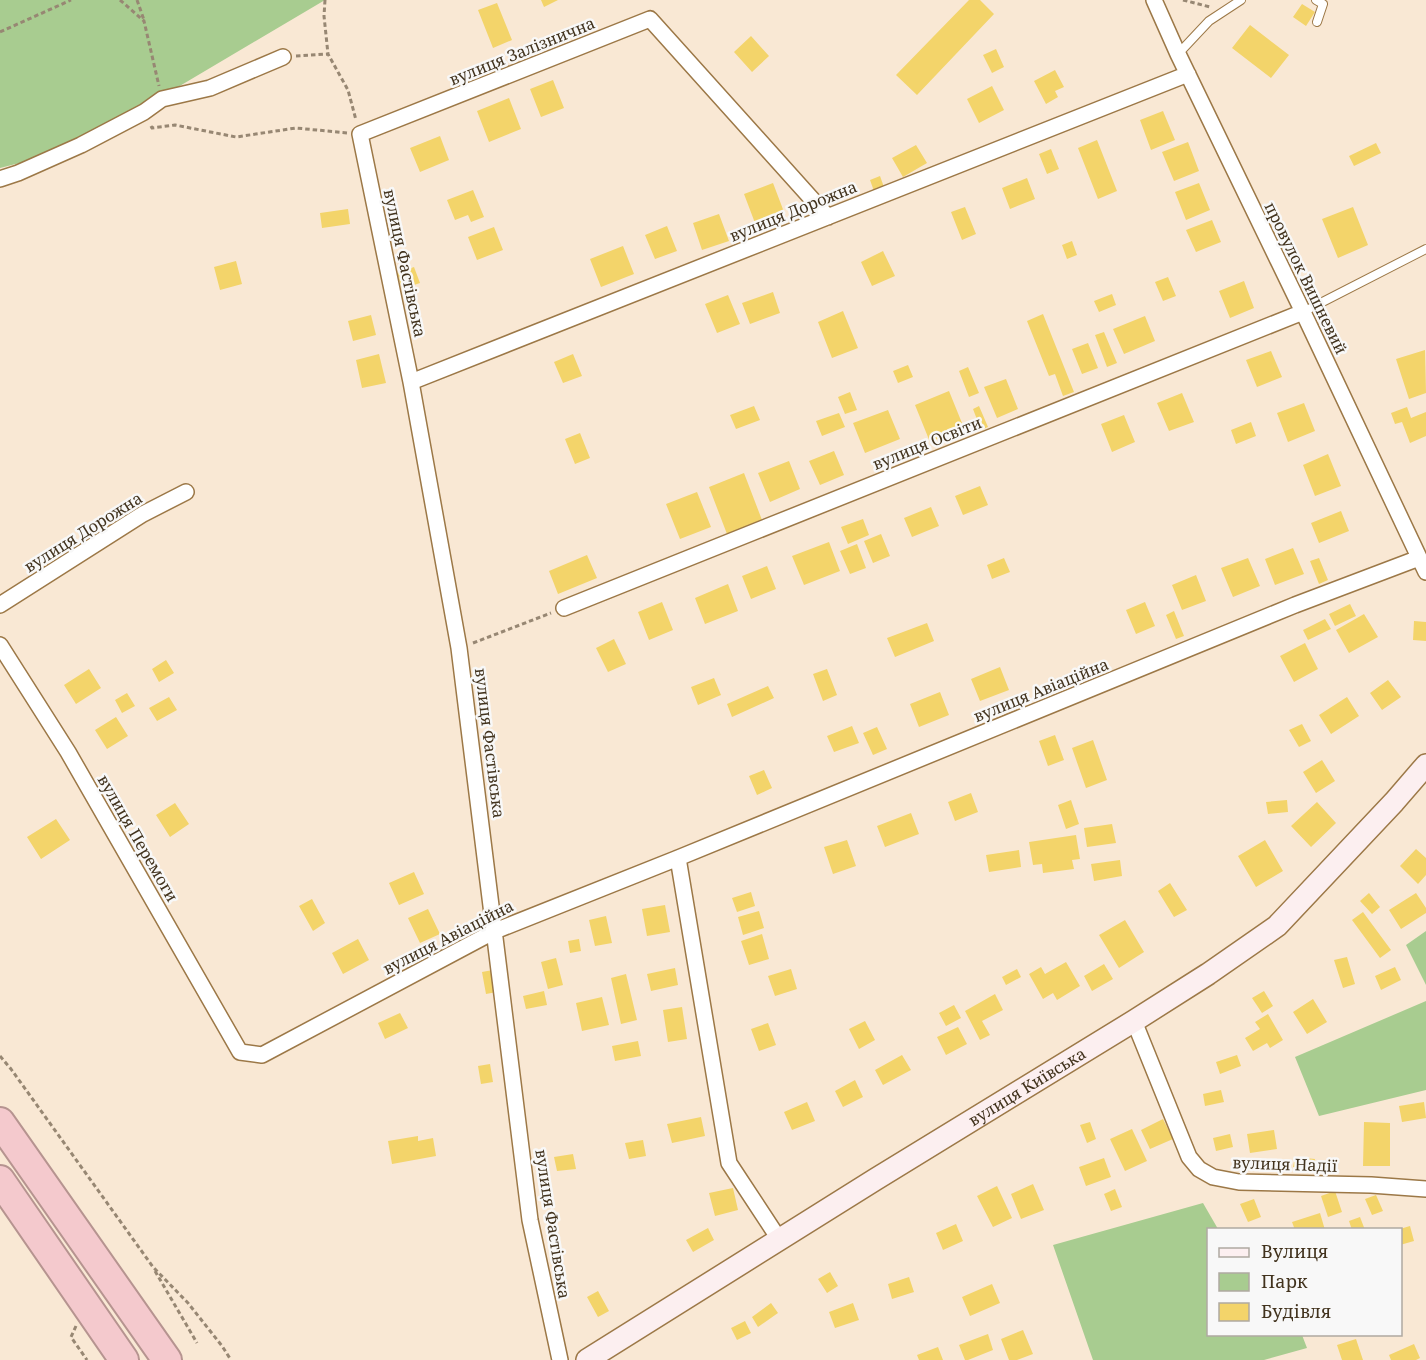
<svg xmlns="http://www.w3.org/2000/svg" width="1426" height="1360" font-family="'Noto Serif',serif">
	<rect width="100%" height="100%" fill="#f9e8d4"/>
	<path fill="#a8cc90" d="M0,0H325L178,87L43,157L0,168Z
		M1426,931V985L1406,945Z
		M1426,1001V1090L1319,1116L1295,1057Z
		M1203,1203L1218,1229L1208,1230V1334L1302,1335L1307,1348L1264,1360H1093L1053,1245Z"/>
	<path fill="#f3d46a" d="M541,0H558L544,7Z
		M969,0H980L994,14L917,95L896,75Z
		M497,3L512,40L493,48L478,10Z
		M1302,4L1315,12L1306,26L1293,17Z
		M1250,25L1289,55L1271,78L1232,48Z
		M751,36L769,56L752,72L734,52Z
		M996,49L1004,67L992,73L983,55Z
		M1055,70L1064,87L1055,91L1058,97L1046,104L1034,81Z
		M553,80L564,108L541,117L530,89Z
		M992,86L1004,110L979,123L967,99Z
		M509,98L521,129L489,142L477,111Z
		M1163,111L1175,140L1151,150L1140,120Z
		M440,136L449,160L420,172L410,148Z
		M1097,140L1117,191L1098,199L1078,148Z
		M1188,142L1199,171L1174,181L1162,152Z
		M1376,143L1381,153L1354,166L1349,156Z
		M916,145L927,163L903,177L892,158Z
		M1051,149L1059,169L1047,174L1039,154Z
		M880,176L885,190L875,194L870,180Z
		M1027,178L1035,199L1010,209L1002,188Z
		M773,183L784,212L755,223L744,194Z
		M1199,183L1210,210L1186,220L1175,192Z
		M473,190L484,217L471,222L468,215L455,220L447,200Z
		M965,207L976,234L962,240L951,212Z
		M1353,207L1368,245L1338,258L1322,219Z
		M348,209L350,224L322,228L320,213Z
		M719,214L729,241L702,250L693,223Z
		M1212,220L1221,242L1196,252L1186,230Z
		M667,226L677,251L655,259L645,235Z
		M494,227L503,250L477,260L468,237Z
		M1072,241L1077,255L1067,259L1062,245Z
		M623,246L634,274L601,287L590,259Z
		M883,251L895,276L872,286L861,262Z
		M236,261L242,284L220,290L214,267Z
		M414,267L420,283L402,289L397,273Z
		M1168,277L1176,296L1163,301L1155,282Z
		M1244,281L1254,308L1230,318L1219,291Z
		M773,292L780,313L750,324L742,303Z
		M1112,294L1116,305L1099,312L1094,301Z
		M728,295L740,324L717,333L705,304Z
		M843,311L858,348L832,358L818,322Z
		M1043,314L1074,392L1063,396L1055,374L1049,376L1027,321Z
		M371,315L376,335L353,341L348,321Z
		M1145,316L1155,341L1124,354L1113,329Z
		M1104,332L1117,363L1107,367L1095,335Z
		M1088,343L1098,368L1082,374L1072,349Z
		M1425,350L1426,393L1409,399L1396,359Z
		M1271,351L1282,377L1257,387L1246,360Z
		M379,354L386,383L362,388L356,360Z
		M573,354L582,376L563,383L554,362Z
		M908,365L913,377L898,383L893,371Z
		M968,367L979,393L969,397L959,371Z
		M1006,379L1018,409L997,418L984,387Z
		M949,391L964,428L930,442L915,405Z
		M850,392L857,410L845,414L838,397Z
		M1182,393L1194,422L1169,431L1157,403Z
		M1304,403L1315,431L1288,442L1277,413Z
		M754,406L760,420L736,429L730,415Z
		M979,406L988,427L981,430L973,409Z
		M1407,407L1411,418L1426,412V436L1410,443L1402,422L1395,424L1391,413Z
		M888,410L900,439L865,453L853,423Z
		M839,413L845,427L822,436L816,421Z
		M1124,415L1135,442L1112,452L1101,424Z
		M1251,422L1256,436L1236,444L1231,430Z
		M580,433L590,458L575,464L565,439Z
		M834,451L844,475L820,485L809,461Z
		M1328,454L1341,486L1315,496L1303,465Z
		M789,461L800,489L770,502L758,473Z
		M744,473L762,520L727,534L709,487Z
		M980,486L988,505L963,515L955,496Z
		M697,492L711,527L680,539L666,504Z
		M931,507L939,526L912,537L904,518Z
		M1341,511L1349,531L1319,543L1311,523Z
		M863,519L869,535L848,544L841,527Z
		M881,534L890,556L873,563L864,541Z
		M829,542L840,571L804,585L792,556Z
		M857,544L866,568L850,574L840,551Z
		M1293,548L1304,574L1275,585L1265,559Z
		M587,555L597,578L558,594L549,571Z
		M1004,558L1010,572L992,579L987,565Z
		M1248,558L1260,586L1233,597L1221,568Z
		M1319,558L1328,580L1319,584L1310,561Z
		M767,566L776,589L751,599L742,576Z
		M1196,575L1206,601L1182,610L1172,585Z
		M728,584L738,611L705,624L695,598Z
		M662,602L673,630L649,640L638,612Z
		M1145,602L1155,626L1136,634L1126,610Z
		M1350,604L1356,616L1335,626L1329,614Z
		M1174,611L1184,636L1176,639L1166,615Z
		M1364,614L1378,637L1349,653L1336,630Z
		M1325,619L1331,629L1308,640L1303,630Z
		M1414,621L1426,622V641L1413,640Z
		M927,623L934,641L895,657L887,638Z
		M614,639L626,664L608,672L596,648Z
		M1305,643L1318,669L1294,682L1280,656Z
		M166,660L174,673L159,682L152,669Z
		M1000,667L1009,690L980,701L971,679Z
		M89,669L101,688L76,704L64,685Z
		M827,669L837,695L823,701L813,674Z
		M714,678L721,695L698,705L691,687Z
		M1388,680L1401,697L1382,710L1370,693Z
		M768,686L774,698L732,717L727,704Z
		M940,692L949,715L919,727L910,704Z
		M127,693L135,706L122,713L115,700Z
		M169,697L177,710L157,721L149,708Z
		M1347,697L1359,716L1331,734L1319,715Z
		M116,717L128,736L107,749L95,730Z
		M1302,724L1311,741L1299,747L1289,730Z
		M852,726L859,743L834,752L827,736Z
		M877,727L887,749L873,755L863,733Z
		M1055,735L1064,760L1048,766L1039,741Z
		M1093,740L1107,780L1086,788L1072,748Z
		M1322,760L1335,781L1316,793L1303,772Z
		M764,770L772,788L757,795L749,776Z
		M971,793L978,812L955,821L948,802Z
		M1071,800L1079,824L1066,829L1058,805Z
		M1287,800L1288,812L1268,814L1266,802Z
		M1317,802L1336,823L1311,847L1291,826Z
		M175,803L189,824L170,837L156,815Z
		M911,813L919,834L885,847L877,826Z
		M56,819L70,840L41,859L27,837Z
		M1112,824L1116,843L1087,847L1084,828Z
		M1076,835L1080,859L1072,860L1074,869L1043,873L1042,864L1033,865L1029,842Z
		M847,840L856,866L833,874L824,847Z
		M1265,840L1283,871L1256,887L1238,856Z
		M1416,849L1426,858V875L1418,884L1400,866Z
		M1019,850L1021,867L989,872L986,855Z
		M1120,860L1122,876L1094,881L1091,864Z
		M414,872L424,894L399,905L389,883Z
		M1170,883L1187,910L1174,917L1158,891Z
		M751,892L755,906L737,912L732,898Z
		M1369,893L1380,907L1372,914L1360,901Z
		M1416,893L1426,908V913L1401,929L1389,910Z
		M312,899L325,923L313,931L299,906Z
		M665,905L670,932L647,936L642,909Z
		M428,909L440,934L420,943L408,918Z
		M759,911L764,928L743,935L738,917Z
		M1363,912L1391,950L1380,958L1352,920Z
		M606,916L612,943L595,946L589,920Z
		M1125,920L1144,952L1119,968L1099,935Z
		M762,934L769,959L749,965L741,941Z
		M358,939L369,960L343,974L332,953Z
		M579,939L581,951L570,953L568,941Z
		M1347,957L1355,984L1343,988L1334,960Z
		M556,958L563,985L548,989L541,962Z
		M1066,962L1080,986L1057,1000L1053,993L1043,999L1029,974L1041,967L1045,974Z
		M1104,964L1113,979L1092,991L1084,976Z
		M1395,967L1401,980L1381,990L1375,976Z
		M675,968L678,985L651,991L647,974Z
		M498,969L502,991L486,994L482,972Z
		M791,969L797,989L775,996L768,976Z
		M1017,969L1021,977L1006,985L1002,977Z
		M626,974L637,1020L621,1024L611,978Z
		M544,991L547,1005L526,1009L523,996Z
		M1264,991L1273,1006L1262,1013L1252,998Z
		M995,994L1003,1010L982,1021L990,1035L980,1040L965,1011Z
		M602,997L609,1025L582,1031L576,1003Z
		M1313,999L1327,1022L1307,1034L1293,1012Z
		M954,1005L961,1018L946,1026L939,1013Z
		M682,1007L687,1039L668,1042L663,1010Z
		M400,1013L408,1028L385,1039L378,1023Z
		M1268,1014L1283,1040L1270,1048L1267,1043L1253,1051L1245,1038L1260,1029L1255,1022Z
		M865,1021L875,1040L859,1049L849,1029Z
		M768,1023L776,1045L759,1051L751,1029Z
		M958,1027L967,1044L946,1055L937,1037Z
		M638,1041L641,1056L615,1061L612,1046Z
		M902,1055L911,1070L883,1085L875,1070Z
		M1237,1055L1241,1066L1220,1074L1216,1062Z
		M490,1064L493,1082L481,1084L478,1066Z
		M855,1080L863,1097L843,1107L835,1091Z
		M1221,1090L1224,1102L1205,1106L1203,1094Z
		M807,1102L815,1121L792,1130L784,1112Z
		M1424,1102L1426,1118L1402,1122L1399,1106Z
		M701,1117L705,1136L672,1143L667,1124Z
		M1163,1119L1173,1139L1150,1149L1141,1130Z
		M1090,1122L1096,1139L1087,1143L1080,1125Z
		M1364,1122L1390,1123V1166H1363Z
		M1132,1129L1147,1161L1125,1171L1110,1139Z
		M1274,1130L1277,1149L1250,1153L1247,1134Z
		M1230,1134L1233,1147L1216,1151L1213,1138Z
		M418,1136V1141L433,1138L436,1156L392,1164L388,1141Z
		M643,1140L646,1156L629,1159L625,1143Z
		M573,1154L576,1169L557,1171L554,1157Z
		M1295,1157L1315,1159L1314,1169L1293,1167Z
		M1104,1158L1111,1177L1086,1186L1079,1167Z
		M1033,1184L1044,1210L1021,1219L1011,1194Z
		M997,1186L1012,1218L993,1227L977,1196Z
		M733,1188L738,1210L715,1216L709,1193Z
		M1115,1189L1122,1207L1111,1211L1104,1194Z
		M1335,1191L1342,1212L1328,1217L1321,1196Z
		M1376,1195L1383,1211L1372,1215L1365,1199Z
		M1254,1199L1261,1217L1248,1222L1240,1204Z
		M1320,1213L1325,1230H1295L1292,1222Z
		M1360,1217L1365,1230H1352L1349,1221Z
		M956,1224L963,1241L943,1250L936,1233Z
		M1410,1226L1414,1241L1400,1245V1229Z
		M708,1228L714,1240L693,1252L686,1240Z
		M830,1272L838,1286L827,1293L818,1279Z
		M909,1277L914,1292L892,1299L888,1284Z
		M992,1284L1000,1303L970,1316L962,1297Z
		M598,1291L609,1311L598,1317L587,1297Z
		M771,1303L778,1313L758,1327L752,1317Z
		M853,1303L859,1320L835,1328L829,1312Z
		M745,1321L751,1333L737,1340L731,1328Z
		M1023,1330L1033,1354L1017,1360H1009L1001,1339Z
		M988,1334L993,1350L968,1360H965L959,1345Z
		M1356,1339L1363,1360H1342L1337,1345Z
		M1414,1344L1420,1358L1416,1360H1391L1389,1355Z
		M938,1347L943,1360H919L917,1355Z"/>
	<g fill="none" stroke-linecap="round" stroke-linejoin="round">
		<defs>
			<path id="lane" d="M1316,0L1323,4L1317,22
				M1178,54L1209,21L1241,0
				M1303,312L1426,249"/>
			<path id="street" d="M1154,0L1178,54L1303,312L1426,572
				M0,179L18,173L81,145L144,112L162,99L210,88L283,57
				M411,382L1188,74
				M0,605L143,514L186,492
				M564,608L1303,312
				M0,645L68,752L240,1052L262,1055L495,931L678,858L1295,605L1419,558
				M678,858L729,1163L779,1239
				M1134,1021L1189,1157L1199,1169L1213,1177L1239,1182L1371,1185L1426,1189
				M560,1360L530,1220L459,648L411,382L360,134L650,19L828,217"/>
			<g id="secondary">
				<path id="s1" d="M587,1360L876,1179L1134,1021L1208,974L1277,926L1394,802L1426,765"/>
			</g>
			<path id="highway" d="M0,1122L167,1360
				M0,1180L124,1360"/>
		</defs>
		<use href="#lane" stroke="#9c7847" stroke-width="10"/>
		<use href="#street" stroke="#9c7847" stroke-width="18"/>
		<use href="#secondary" stroke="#9c7847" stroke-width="24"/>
		<use href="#highway" stroke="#b69490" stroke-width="32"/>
		<path stroke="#978773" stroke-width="3" stroke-dasharray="4.5 3" stroke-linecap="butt" d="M120,0L144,21L159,86
			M137,0L144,20
			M325,0L324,16L328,54
			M1183,0L1210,7
			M0,32L71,0
			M296,56L328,54L348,90L356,120
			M151,126L152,128L175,125L236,137L296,128L347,133
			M473,643L551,613
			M0,1056L11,1069L153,1267L188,1303L222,1346L231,1360
			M155,1271L197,1343
			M76,1326L71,1337L87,1360"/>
		<use href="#lane" stroke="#fff" stroke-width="8"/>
		<use href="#street" stroke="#fff" stroke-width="15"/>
		<use href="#secondary" stroke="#fceff0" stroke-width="21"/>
		<use href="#highway" stroke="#f4c9cd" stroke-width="28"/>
	</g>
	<g text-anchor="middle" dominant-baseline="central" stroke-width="5" stroke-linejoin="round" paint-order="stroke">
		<g font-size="16" fill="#42331e" stroke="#f8f8f8">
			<text transform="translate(522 51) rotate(-22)">вулиця Залізнична</text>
			<text transform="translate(793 211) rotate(-22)">вулиця Дорожна</text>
			<text transform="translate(405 263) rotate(78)">вулиця Фастівська</text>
			<text transform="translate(1306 278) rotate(64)">провулок Вишневий</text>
			<text transform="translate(927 443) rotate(-22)">вулиця Освіти</text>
			<text transform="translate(83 532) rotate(-32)">вулиця Дорожна</text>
			<text transform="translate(1041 690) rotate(-22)">вулиця Авіаційна</text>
			<text transform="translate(490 743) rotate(83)">вулиця Фастівська</text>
			<text transform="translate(138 838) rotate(60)">вулиця Перемоги</text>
			<text transform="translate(448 937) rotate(-27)">вулиця Авіаційна</text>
			<text stroke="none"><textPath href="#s1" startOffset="518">вулиця Київська</textPath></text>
			<text transform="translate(1285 1164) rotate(2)">вулиця Надії</text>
			<text transform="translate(553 1224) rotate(81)">вулиця Фастівська</text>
		</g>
	</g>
	<rect x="1207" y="1228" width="195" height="108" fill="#f8f8f8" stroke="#afa9a1" stroke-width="1.5"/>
	<rect x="1219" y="1248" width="30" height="9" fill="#fceff0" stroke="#afa9a1" stroke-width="1.5"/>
	<text x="1261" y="1258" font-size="18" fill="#42331e">Вулиця</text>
	<rect x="1219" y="1273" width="30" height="18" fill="#a8cc90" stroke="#afa9a1" stroke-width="1.5"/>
	<text x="1261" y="1288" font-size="18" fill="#42331e">Парк</text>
	<rect x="1219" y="1303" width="30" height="18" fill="#f3d46a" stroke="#afa9a1" stroke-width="1.5"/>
	<text x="1261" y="1318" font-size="18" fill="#42331e">Будівля</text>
</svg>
